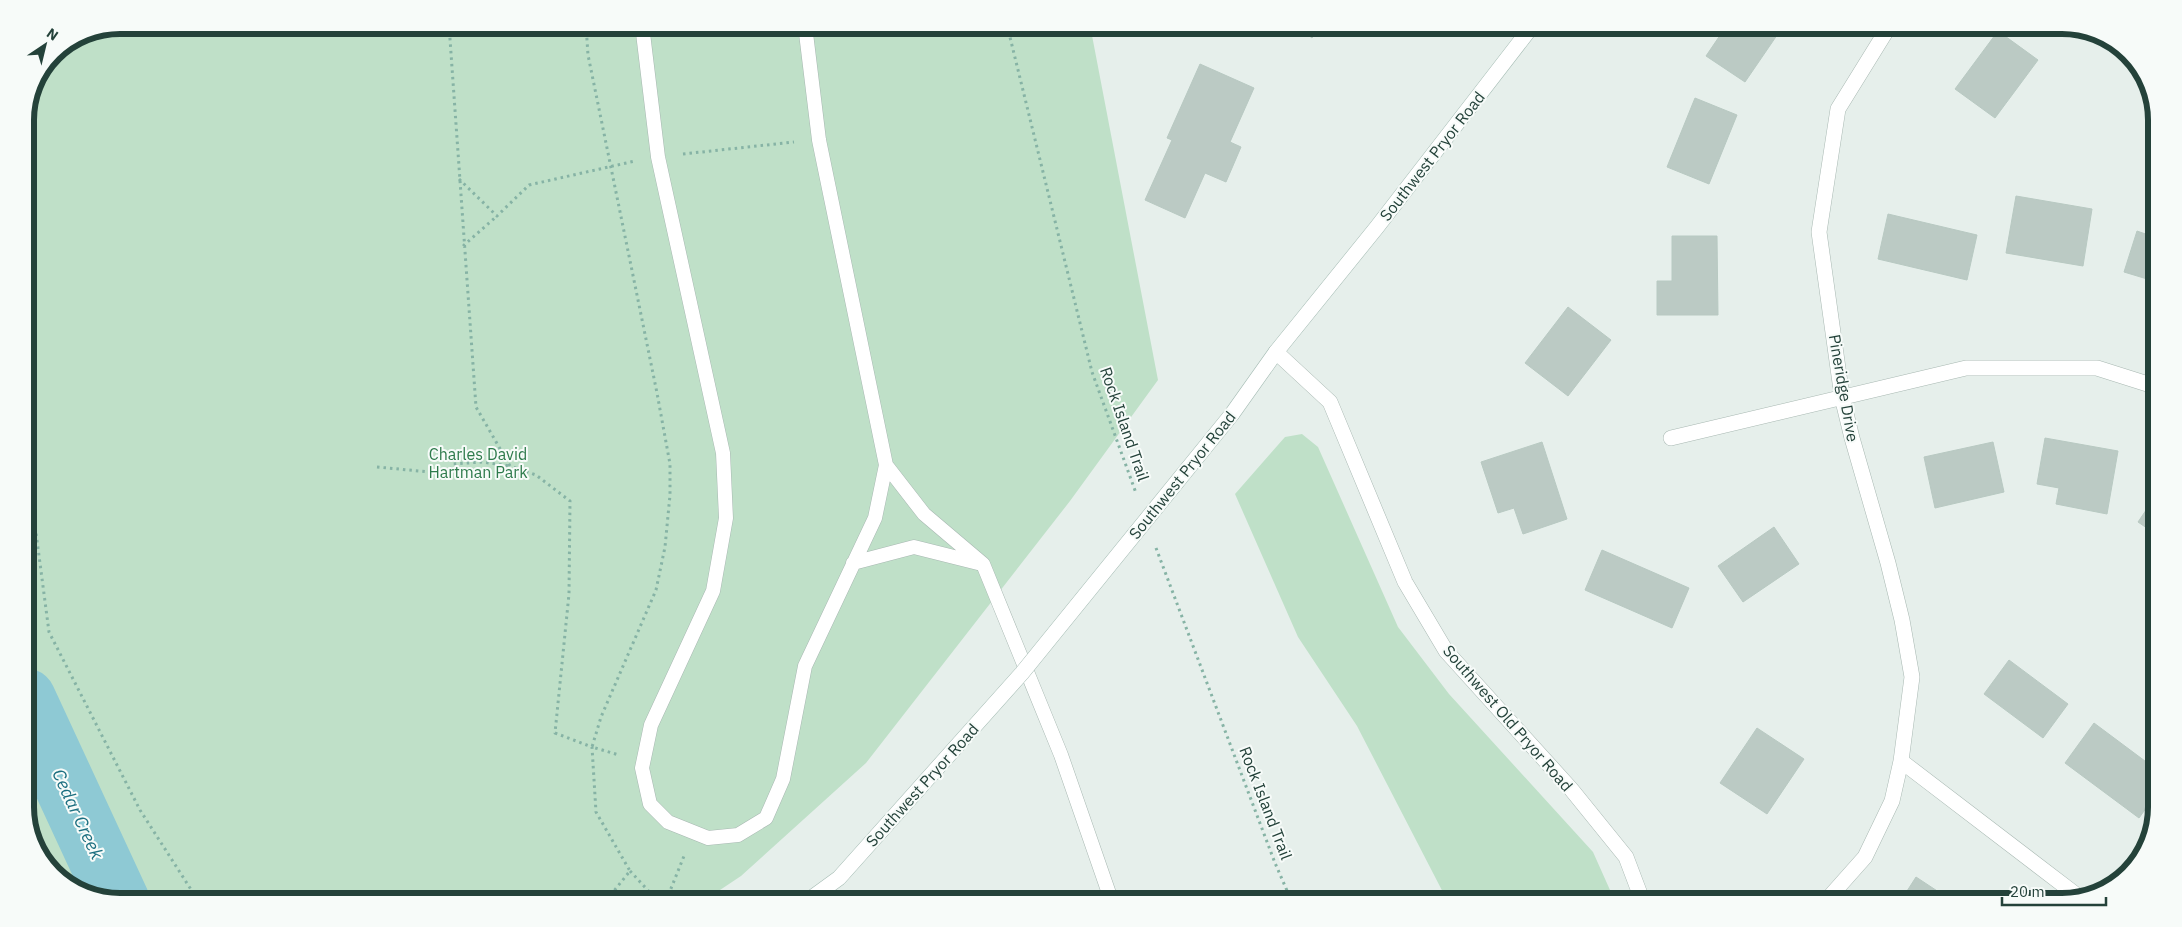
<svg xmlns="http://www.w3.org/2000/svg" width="2182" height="927" font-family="'IBM Plex Sans',sans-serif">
	<rect width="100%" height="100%" fill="#e6efeb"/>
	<path fill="#bfe0c8" d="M120,25H1090L1158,380L1070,501L866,763L741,876L702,902H120L84,895L44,865L25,814V114L53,53L84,32Z
		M1302,434L1318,447L1398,627L1449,694L1593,852L1614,899L1613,902H1448L1357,726L1298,637L1235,494L1285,437Z"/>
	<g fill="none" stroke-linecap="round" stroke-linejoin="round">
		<path stroke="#8ec9d4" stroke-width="62" d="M25,699L119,902"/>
	</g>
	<path fill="#bbcac4" stroke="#b8c9c2" d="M1296,25H1322L1312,38Z
		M1727,25H1784L1745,82L1706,56Z
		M1998,31L2038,60L1995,118L1955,89Z
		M1200,64L1254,88L1230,142L1241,147L1226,182L1205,173L1185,218L1145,200L1172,140L1167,138Z
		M1695,98L1737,115L1709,184L1667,167Z
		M2016,196L2092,209L2083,266L2006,253Z
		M1888,214L1977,235L1967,280L1878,259Z
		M2137,231L2157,238V282L2124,272Z
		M1672,236H1717L1718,315H1657V281H1672Z
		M1568,307L1611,340L1568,396L1525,363Z
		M2045,438L2118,451L2107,514L2056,504L2059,488L2037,484Z
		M1542,442L1567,519L1523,534L1514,508L1498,513L1481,462Z
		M1993,442L2004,492L1935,508L1924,457Z
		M2157,494V535L2138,522Z
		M1774,527L1799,564L1743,602L1718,566Z
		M1602,550L1689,588L1672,628L1585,590Z
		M2009,660L2068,704L2043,738L1984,694Z
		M2094,723L2157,770V793L2139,818L2065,763Z
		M1757,728L1804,759L1767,814L1720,783Z
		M1916,877L1954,902H1900Z"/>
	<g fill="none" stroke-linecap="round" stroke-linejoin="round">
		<defs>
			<path id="lane" d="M642,25L658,157L723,453L726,518L713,591L651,725L642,768L650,804L668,822L708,838L738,835L766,818L783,779L805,666L875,518L886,465L819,140L805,25
				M886,465L924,514L983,564L1061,755L1112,902
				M853,563L914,547L978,563"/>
			<path id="street" d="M1276,352L1330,402L1405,582L1446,651L1571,789L1626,857L1643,902
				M1671,438L1966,368H2097L2157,387
				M1901,761L2079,897
				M1825,902L1865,857L1892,801L1901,761L1912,677L1902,620L1888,563L1852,438L1842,397L1819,232L1838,109L1890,25"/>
			<path id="secondary" d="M1232,414L1276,352L1377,227L1533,25"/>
		</defs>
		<use href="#lane" stroke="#a8b8b2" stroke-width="15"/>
		<use href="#street" stroke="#a8b8b2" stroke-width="16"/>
		<use href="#secondary" stroke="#a4bbb3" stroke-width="16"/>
		<path stroke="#86b3a5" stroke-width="3" stroke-dasharray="2.5 4" stroke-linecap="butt" d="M449,25L476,407L510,466L536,475L570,501L569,594L555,733L592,747L596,812L630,871L605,902
			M586,25L588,55L657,393L670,464V495L665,547L656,590L601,717L592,747L619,755
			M1007,25L1092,372L1136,493
			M683,154L794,142
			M459,179L497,216L529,185L635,161
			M463,246L497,216
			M25,372L28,386L27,464L49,632L140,810L199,902
			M377,467L450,474L453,464L482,462L510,466
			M1156,548L1275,863L1292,902
			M630,871L655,898L669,902
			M666,901L684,856
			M683,902L695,898"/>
		<use href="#lane" stroke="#fff" stroke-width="14"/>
		<use href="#street" stroke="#fff" stroke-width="15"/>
		<use href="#secondary" stroke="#fff" stroke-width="15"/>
		<defs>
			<path id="secondary-bridge" d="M806,902L839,878L1022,673L1232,414"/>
		</defs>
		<use href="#secondary-bridge" stroke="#a4bbb3" stroke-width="16" stroke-linecap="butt"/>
		<use href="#secondary-bridge" stroke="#fff" stroke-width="15"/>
	</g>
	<g text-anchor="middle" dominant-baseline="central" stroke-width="4" stroke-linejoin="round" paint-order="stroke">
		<g font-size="16" fill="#24423a" stroke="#f7fbf9">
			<text transform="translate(1432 156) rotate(-52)">Southwest Pryor Road</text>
			<text transform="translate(1844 388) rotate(80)">Pineridge Drive</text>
			<text transform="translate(1125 424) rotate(71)">Rock Island Trail</text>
			<text transform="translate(1182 475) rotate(-51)">Southwest Pryor Road</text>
			<text transform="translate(1508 718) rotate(49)">Southwest Old Pryor Road</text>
			<text transform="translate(922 785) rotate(-48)">Southwest Pryor Road</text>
			<text transform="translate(1266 803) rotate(69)">Rock Island Trail</text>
		</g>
		<g font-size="16" fill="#2d7a4b" stroke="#f7fbf9">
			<text x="478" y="454">Charles David<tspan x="478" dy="18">Hartman Park</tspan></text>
		</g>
		<g font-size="18" font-style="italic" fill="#1c6f80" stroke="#f7fbf9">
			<text transform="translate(78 814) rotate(65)">Cedar Creek</text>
		</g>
	</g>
	<path d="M0 0H2182V927H0ZM120 34H2062A86 86 0 0 1 2148 120V807A86 86 0 0 1 2062 893H120A86 86 0 0 1 34 807V120A86 86 0 0 1 120 34Z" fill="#f7fbf9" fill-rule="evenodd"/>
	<path fill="none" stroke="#24423a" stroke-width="6" d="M120 34H2062A86 86 0 0 1 2148 120V807A86 86 0 0 1 2062 893H120A86 86 0 0 1 34 807V120A86 86 0 0 1 120 34Z"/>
	<g transform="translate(45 45) rotate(35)" stroke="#f7fbf9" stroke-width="4" paint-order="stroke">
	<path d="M0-4L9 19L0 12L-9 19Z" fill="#24423a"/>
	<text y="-8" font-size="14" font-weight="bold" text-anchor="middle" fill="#24423a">N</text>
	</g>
	<path d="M2002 897v8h104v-8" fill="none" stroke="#24423a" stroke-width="2.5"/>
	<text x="2010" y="897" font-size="15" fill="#24423a" stroke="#f7fbf9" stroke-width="4" paint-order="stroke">20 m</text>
</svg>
